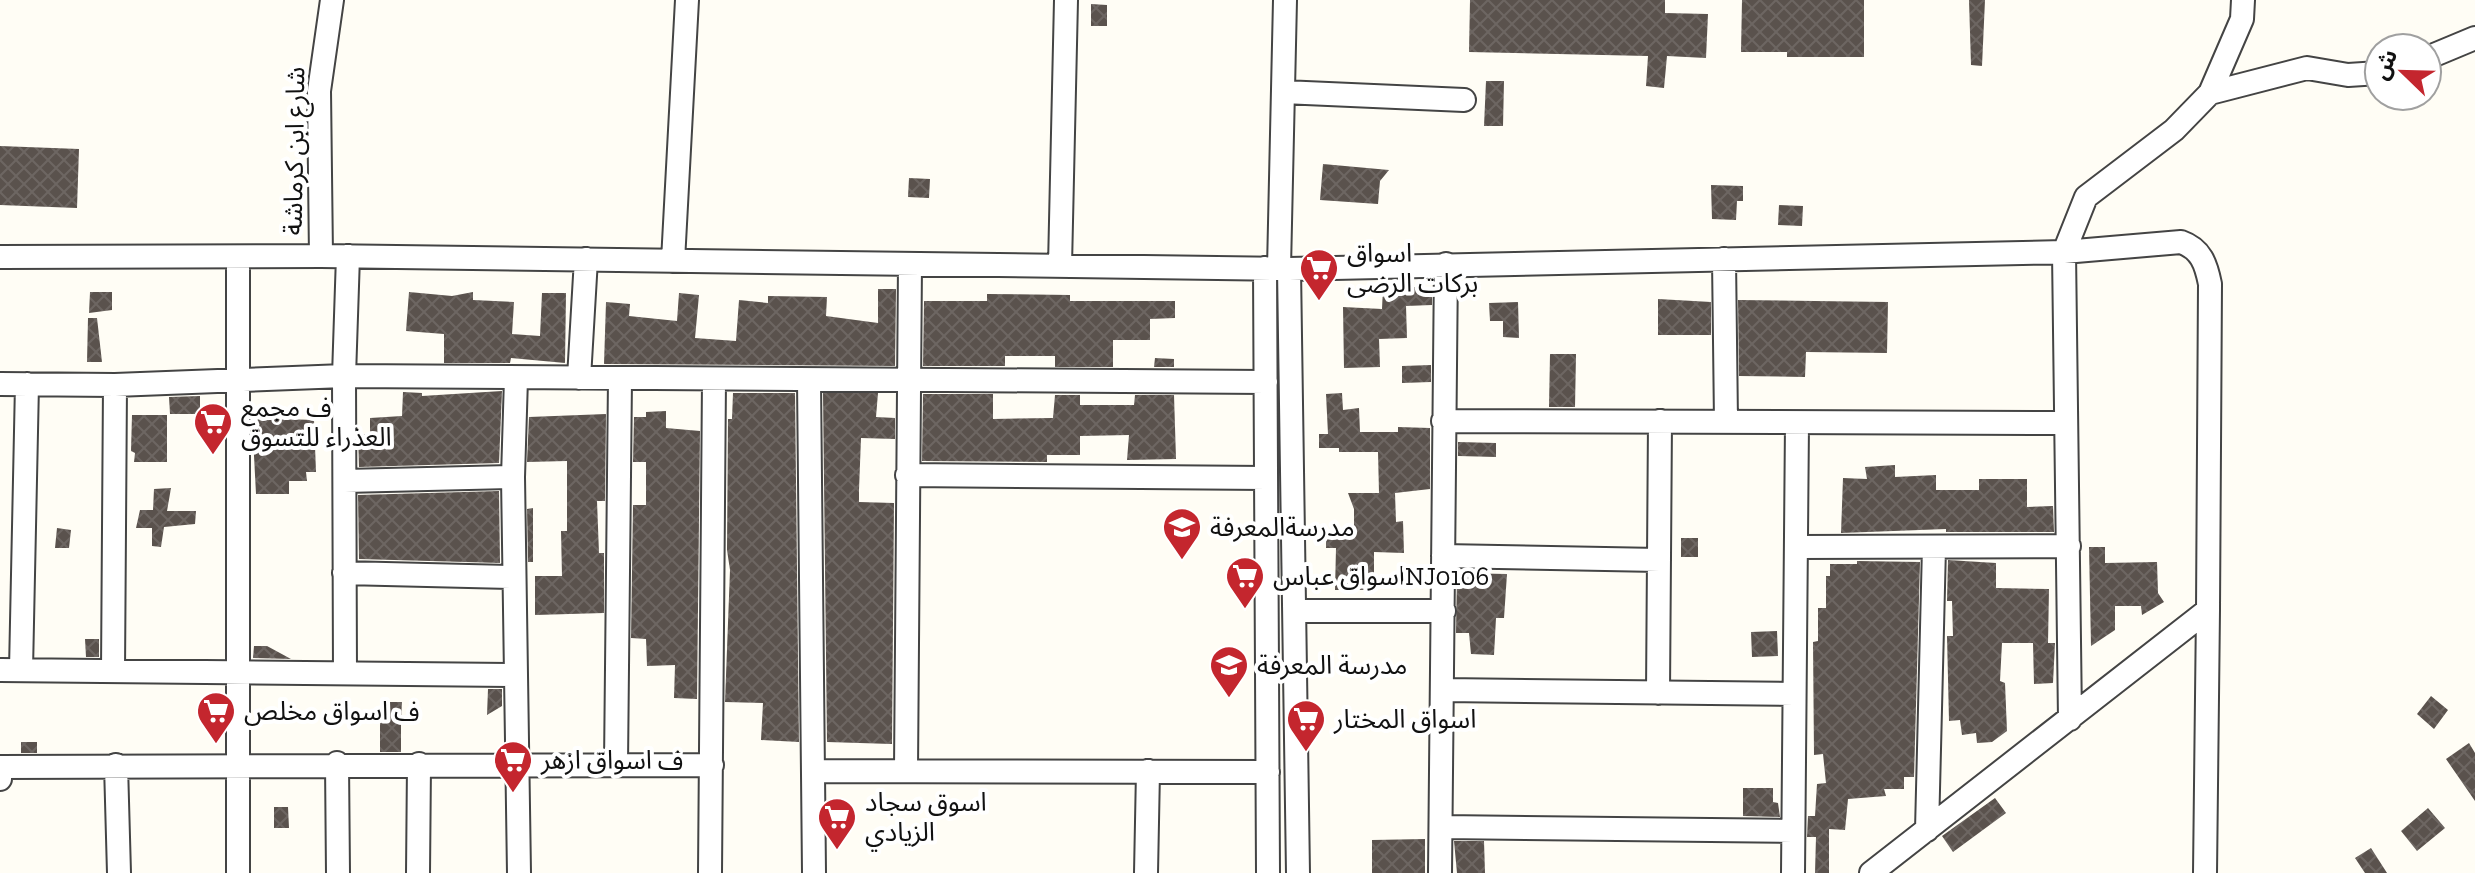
<svg xmlns="http://www.w3.org/2000/svg" width="2475" height="873" font-family="'Zilla Slab','Noto Sans Arabic',serif">
	<defs>
		<pattern id="building-cross-hatch" width="8" height="8" patternUnits="userSpaceOnUse" patternTransform="scale(2)"><rect width="8" height="8" fill="#5a524d"/><path d="M0 0l8 8M0 8l8-8" fill="none" stroke="#6d6662"/></pattern>
	</defs>
	<rect width="100%" height="100%" fill="#fffdf5"/>
	<path fill="url(#building-cross-hatch)" d="M1470,0H1665V13L1708,14L1706,58L1667,56L1664,88L1646,86L1648,56L1469,52Z
		M1742,0H1864V57H1787V52H1741Z
		M1969,0H1985L1982,66L1971,65Z
		M1091,4L1107,5V26H1091Z
		M1486,81H1504L1503,126H1484Z
		M0,146L79,149L77,208L0,205Z
		M1323,164L1389,170L1380,181L1378,204L1320,200Z
		M909,178L930,179L929,198L908,197Z
		M1711,185L1743,186V201H1737L1736,220L1712,219Z
		M1779,205L1803,206L1802,226L1778,225Z
		M1383,287H1432V305L1406,306L1407,338L1379,339L1380,367L1344,368L1343,307L1382,309Z
		M878,289H896L895,366L604,364L606,302L630,304L629,316L677,321L679,293L699,295L695,338L736,341L739,300L768,303V296L827,297L826,316L878,323Z
		M90,292H112V310L89,313Z
		M409,292L452,296L473,292V300L514,302L512,334L540,336L542,293H566L565,363L511,358L510,363H444V334L406,331Z
		M987,294L1070,295V301H1175V318L1150,319V340H1113V367H1055V356H1005V366H923L924,301H987Z
		M1658,299L1711,302V335H1658Z
		M1738,300L1888,302L1887,353L1806,352L1805,377L1739,376Z
		M1518,302L1519,338L1503,337V321H1490L1489,303Z
		M88,318H97L102,362H87Z
		M1550,354H1576L1575,407H1549Z
		M1155,358L1174,359V367H1154Z
		M1431,365V382L1402,383V366Z
		M502,391L499,463L359,467L358,434H370V418L402,416L403,392L422,393V396Z
		M733,393H795L799,742L761,740L763,703L725,702L730,570L727,550L728,419H732Z
		M823,393H878L876,417L895,418V439L861,438L859,490V502L894,503L892,744L827,742Z
		M1342,393L1343,410L1359,408L1360,432H1398V427L1430,428V489L1395,493L1396,522L1403,521L1404,553L1374,552V590H1335L1336,548H1326V535L1354,534V509L1348,493H1379L1378,452H1339V448H1319V434H1328L1326,394Z
		M923,394H993V419L1053,418L1055,395H1080V405H1134L1135,395H1174L1176,459L1127,460L1129,435L1080,436V455H1047V462L922,461Z
		M200,396V414H170L169,397Z
		M666,411V428L700,431L697,699L674,698L675,665L647,666L646,639L631,638L633,505H646V462H633L634,417H646V412Z
		M606,414L605,501H597L599,553H604V613L535,615V576H562L561,531H567V461L527,462L529,417Z
		M132,415H167V462H134L135,453L131,451Z
		M252,418L314,420L316,472H306L307,481H289V494H256Z
		M1458,442L1496,443V457L1458,456Z
		M1895,465V477L1936,475V490H1979V479H2027V507L2053,506L2054,532H1946V529L1841,533L1843,478L1867,479L1865,467Z
		M171,488L167,511H196L195,524L164,527L161,547L152,546V528H136L140,510H153L154,489Z
		M499,491L500,563L359,559L358,495Z
		M533,508V562H528L527,509Z
		M57,528L71,530L69,548H55Z
		M1681,538H1698V557H1681Z
		M2089,547H2105V563L2157,562L2158,593L2164,602L2142,615L2141,606H2115V630L2091,646Z
		M1948,560L1996,563V588L2049,589L2048,643H2055L2053,683L2034,684L2033,643H2002L2000,681L2005,683L2007,731L1992,742L1977,743L1976,733L1962,735L1960,720L1949,721L1947,636H1953L1952,601H1947Z
		M1857,561L1920,562L1914,777H1904V789H1884L1886,796L1848,799L1845,830L1829,829V873H1815L1816,837H1807L1808,816H1815L1817,784L1826,783L1823,754L1814,755L1813,642L1818,641V608H1826V576H1830V564H1857Z
		M1457,573L1507,574L1504,618H1496L1494,655L1471,654L1469,633H1456Z
		M1777,631L1778,656L1752,657L1751,632Z
		M85,639H99V657H86Z
		M254,646H267L291,659L253,658Z
		M488,689H502V706L487,715Z
		M2431,696L2448,710L2434,729L2417,714Z
		M387,702H402L401,719L396,722H401V752H380V722H388Z
		M21,742H37V753H21Z
		M2469,743L2475,753V801L2446,759Z
		M1743,788H1773V802L1778,803L1780,817L1743,816Z
		M1995,798L2006,813L1953,852L1942,836Z
		M274,807H288L289,828H274Z
		M2428,808L2445,828L2417,851L2401,831Z
		M1425,839V873H1372V840Z
		M1454,841H1484L1485,873H1457Z
		M2371,848L2387,873H2365L2355,858Z"/>
	<g fill="none" stroke-linecap="round" stroke-linejoin="round">
		<defs>
			<path id="minor" d="M2427,58L2475,38
				M1283,92L1464,100
				M2210,93L2307,68L2348,75L2379,73
				M321,256L319,91L332,0
				M0,257L321,256L1289,269L2064,252L2181,242C2201,249 2206,264 2210,284L2208,610L1871,873
				M1724,259L1726,422
				M673,261L687,0
				M1060,266L1066,0
				M1265,268L1268,873
				M1279,268L1285,0
				M1289,269L1298,873
				M516,378L513,477L519,873
				M579,378L586,259
				M809,381L814,873
				M0,384L115,385L344,376L1266,382
				M1443,421L2065,423
				M907,475L1266,478
				M345,481L513,477
				M1797,547L2069,546
				M1443,556L1659,560
				M344,573L514,577
				M1295,611H1444
				M0,670L515,675
				M21,670L27,384
				M113,671L115,385
				M345,673L344,376L348,256
				M1444,690L1793,694
				M1658,693L1660,421
				M2070,719L2064,252L2086,197L2174,130L2210,93L2242,19L2243,0
				M337,763L338,873
				M616,764L620,379
				M116,765L119,873
				M906,770L910,264
				M813,771L1268,772
				M0,779V767L712,765
				M1443,827L1792,831
				M1927,830L1934,547
				M238,873V257
				M418,873L419,764
				M710,873L714,380
				M1146,873L1148,771
				M1440,873L1446,264
				M1793,873L1797,423
				M2205,873L2208,610"/>
		</defs>
		<use href="#minor" stroke="#444" stroke-width="26"/>
		<use href="#minor" stroke="#fff" stroke-width="22"/>
	</g>
	<defs>
		<symbol id="supermarket-pin" viewBox="-11 -11 22 30"><path d="M0 17L-7.5 6A9.5 9.5 0 1 1 7.5 6Z" fill="#c4262e" stroke="#fff"/><path d="M-6-5.5h2.5l.6 2H6L4.5 2H-2.5L-4.4-4H-6ZM-1.5 3.2a1.3 1.3 0 1 0 .1 0ZM3 3.2a1.3 1.3 0 1 0 .1 0Z" fill="#fff"/></symbol>
		<symbol id="school-pin" viewBox="-11 -11 22 30"><path d="M0 17L-7.5 6A9.5 9.5 0 1 1 7.5 6Z" fill="#c4262e" stroke="#fff"/><path d="M0-5L7-2L0 1L-7-2ZM-4 1L0 2.5L4 1V4Q0 6-4 4Z" fill="#fff"/></symbol>
	</defs>
	<g fill-rule="evenodd">
		<use href="#supermarket-pin" x="1297" y="246" width="44" height="60"/>
		<use href="#supermarket-pin" x="191" y="400" width="44" height="60"/>
		<use href="#school-pin" x="1160" y="505" width="44" height="60"/>
		<use href="#supermarket-pin" x="1223" y="554" width="44" height="60"/>
		<use href="#school-pin" x="1207" y="643" width="44" height="60"/>
		<use href="#supermarket-pin" x="194" y="689" width="44" height="60"/>
		<use href="#supermarket-pin" x="1284" y="697" width="44" height="60"/>
		<use href="#supermarket-pin" x="491" y="738" width="44" height="60"/>
		<use href="#supermarket-pin" x="815" y="795" width="44" height="60"/>
	</g>
	<g text-anchor="middle" dominant-baseline="central" stroke-width="8" stroke-linejoin="round" paint-order="stroke">
		<g font-size="26" fill="#111" stroke="#fff">
			<text transform="translate(294 151) rotate(-89)">شارع ابن كرماشة</text>
		</g>
		<g font-size="26" fill="#111" stroke="#fff" text-anchor="start">
			<text x="1347" y="253">اسواق<tspan x="1347" dy="30">بركات الرضى</tspan></text>
			<text x="241" y="407">ف مجمع<tspan x="241" dy="30">العذراء للتسوق</tspan></text>
			<text x="1210" y="527">مدرسةالمعرفة</text>
			<text x="1273" y="576">اسواق عباسNJ0106</text>
			<text x="1257" y="665">مدرسة المعرفة</text>
			<text x="244" y="711">ف اسواق مخلص</text>
			<text x="1334" y="719">اسواق المختار</text>
			<text x="541" y="760">ف اسواق ازهر</text>
			<text x="865" y="802">اسوق سجاد<tspan x="865" dy="30">الزيادي</tspan></text>
		</g>
	</g>
	<g transform="translate(2403 72) rotate(293)"><circle r="38" fill="#ffffff" stroke="#a0a0a0" stroke-width="2"/>
	<path d="M0-6L14 30L0 20L-14 30Z" fill="#c4262e"/>
	<text y="-12" font-size="22" font-weight="bold" text-anchor="middle" fill="#111111">ش</text>
	</g>
</svg>
